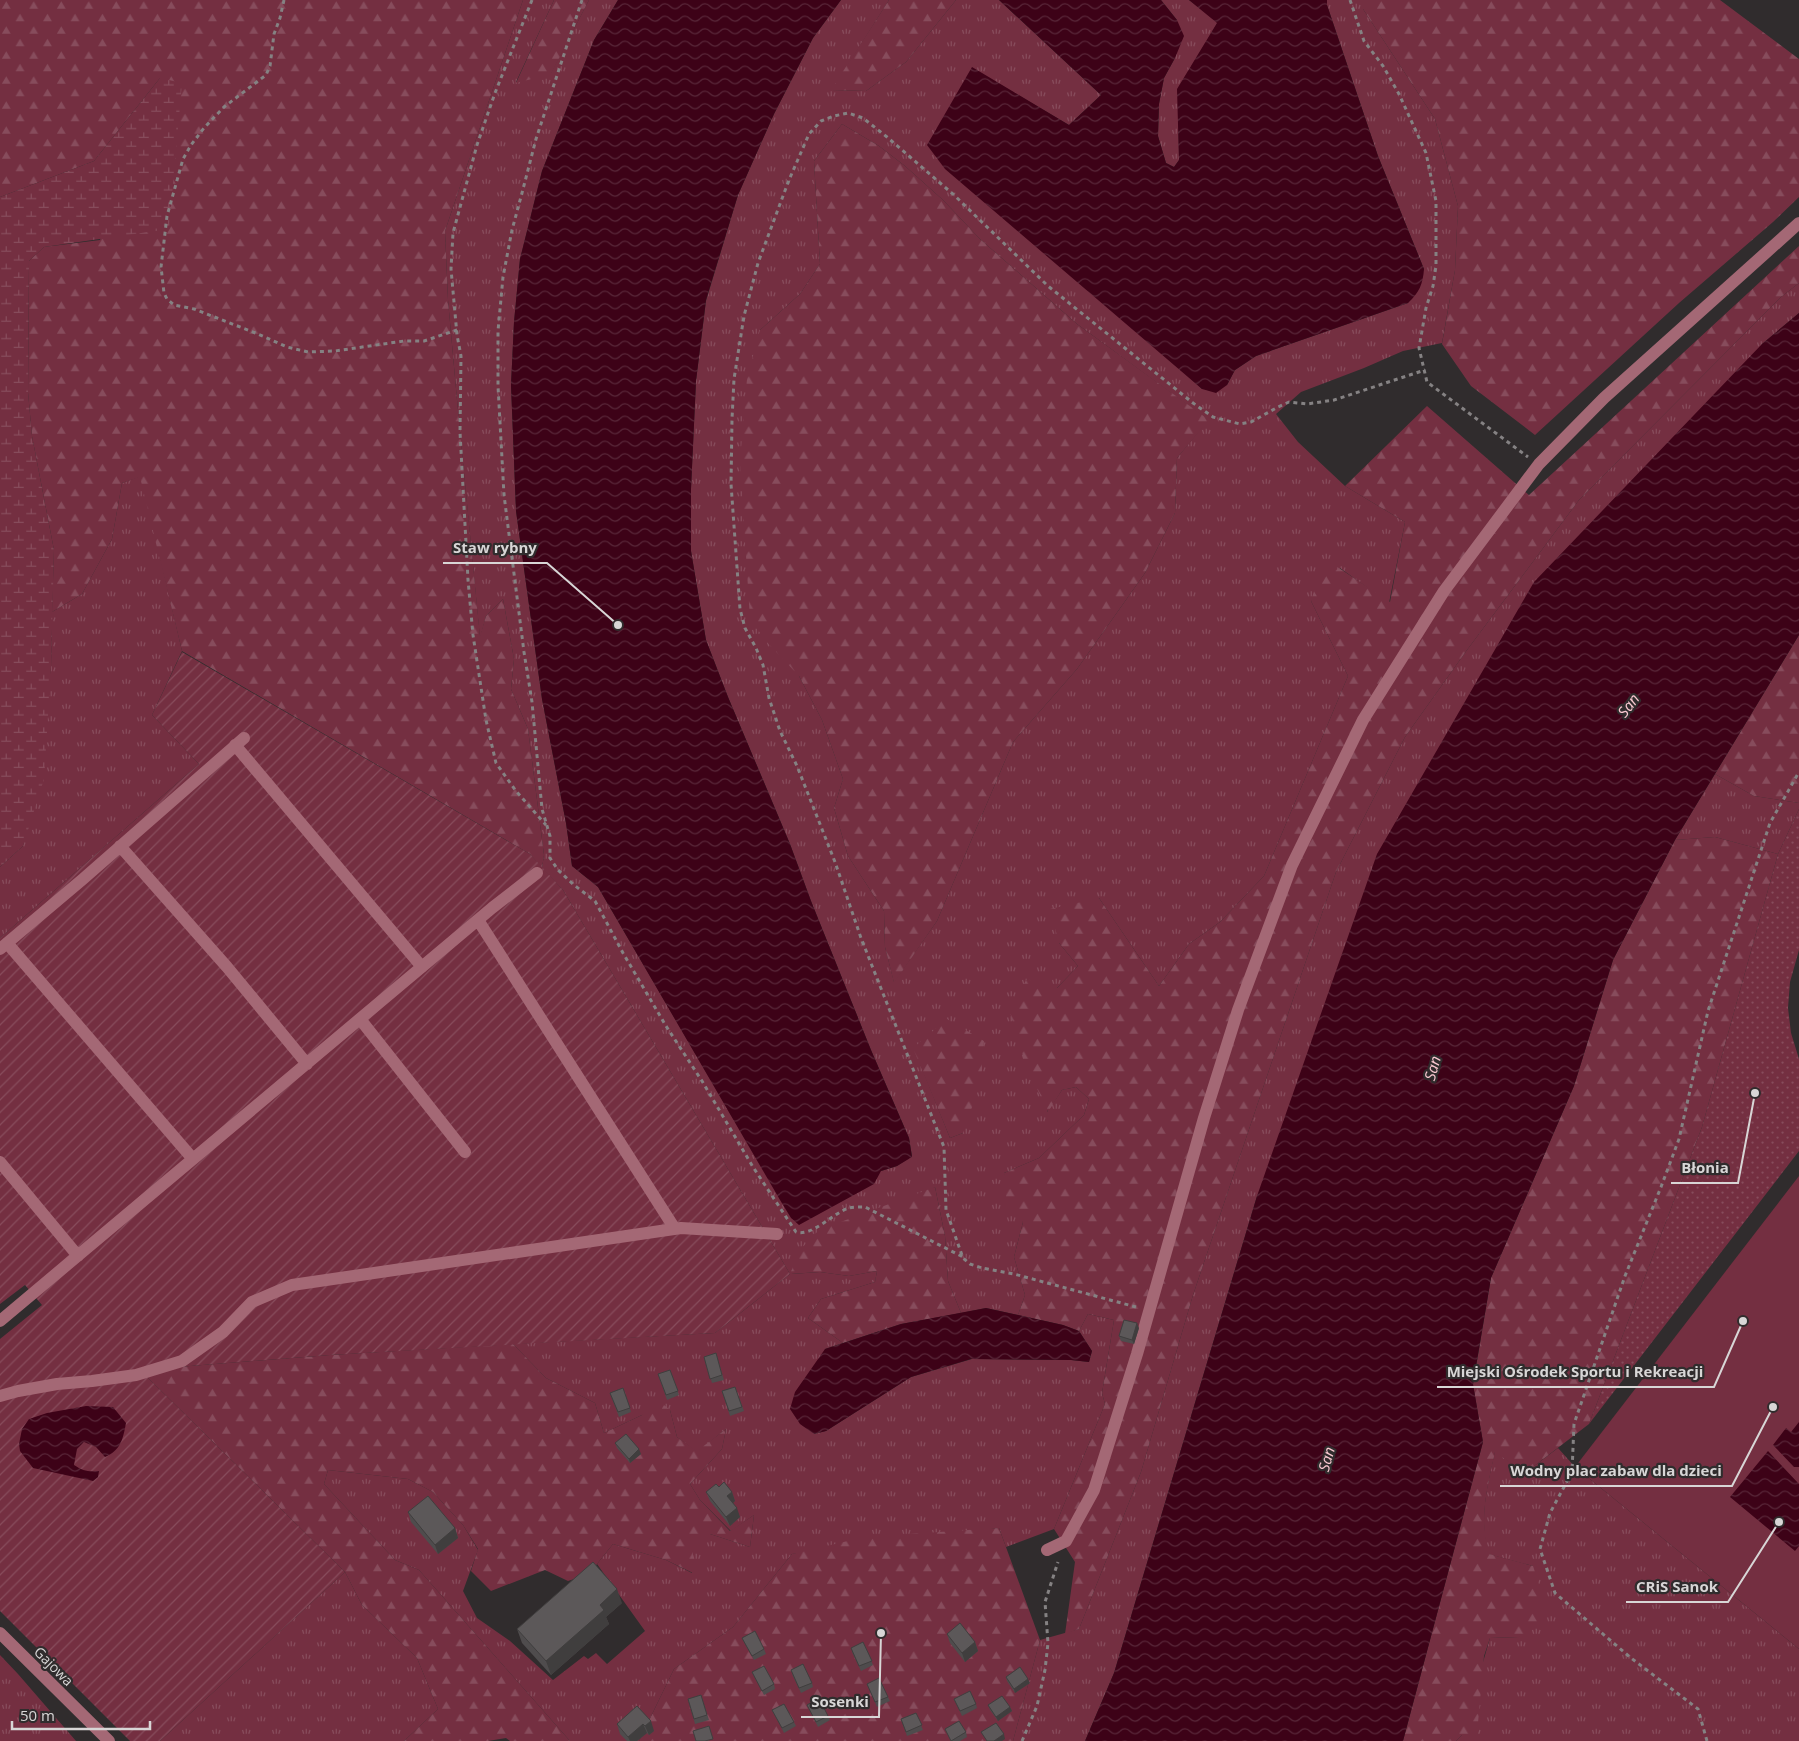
<svg xmlns="http://www.w3.org/2000/svg" width="1799" height="1741" font-family="'Open Sans',sans-serif">
	<defs>
		<pattern id="grass-tufts" width="24" height="20" patternUnits="userSpaceOnUse" patternTransform="scale(1.25)"><rect width="24" height="20" fill="#742f41"/><path d="M3 7l-1-3M5 7V3M7 7l1-3M15 17l-1-3M17 17v-4M19 17l1-3" fill="none" stroke="#874c5c"/></pattern>
		<pattern id="forest-firs" width="22" height="20" patternUnits="userSpaceOnUse" patternTransform="scale(1.25)"><rect width="22" height="20" fill="#742f41"/><path d="M5 1l3.5 6h-7zM16 11l3.5 6h-7z" fill="#874c5c"/></pattern>
		<pattern id="wetland-marsh" width="20" height="14" patternUnits="userSpaceOnUse" patternTransform="scale(1.25)"><rect width="20" height="14" fill="#742f41"/><path d="M1 5h8M5 5V1M11 12h8M15 12V8" fill="none" stroke="#874c5c"/></pattern>
		<pattern id="park-dots" width="8" height="8" patternUnits="userSpaceOnUse" patternTransform="scale(1.25)"><rect width="8" height="8" fill="#742f41"/><path d="M2 2h.1M6 6h.1" fill="none" stroke="#874c5c" stroke-width="1.8" stroke-linecap="round"/></pattern>
		<pattern id="garden-furrows" width="10" height="10" patternUnits="userSpaceOnUse" patternTransform="scale(1.25)"><rect width="10" height="10" fill="#742f41"/><path d="M-1 1l2-2M0 10L10 0M9 11l2-2" fill="none" stroke="#874c5c"/></pattern>
		<pattern id="water-waves" width="16" height="10" patternUnits="userSpaceOnUse" patternTransform="scale(1.25)"><rect width="16" height="10" fill="#3d0217"/><path d="M0 5q4-4 8 0t8 0" fill="none" stroke="#582638"/></pattern>
	</defs>
	<rect width="100%" height="100%" fill="#302c2d"/>
	<path fill="url(#grass-tufts)" fill-rule="evenodd" d="M523,0H554L516,82L551,73L589,0H618L594,40L542,171L520,259L514,322L511,385L516,511L542,699L566,823L572,866L598,887L761,1166L881,1171L897,1166L912,1156L909,1138L871,1050L811,901L790,844L728,697L706,640L691,551V489L696,381L706,301L738,195L774,114L813,38L841,0H889L832,90L866,91L906,62L956,0H999L1101,95L1069,125L972,68L1191,379L1202,389L1227,385L1235,370L1256,356L1408,303L1424,269L1378,156L1327,5V0H1363V9L1435,119L1458,206L1455,270L1442,343L1403,351L1364,368L1301,392L1276,414L1298,442L1345,486L1405,522L1389,603L1340,568L1311,601L1348,676L1264,876L1220,922L1189,944L1159,986L1099,898L1059,943L1078,966L1057,988L1047,1112L1062,1090L1076,1087L1089,1099L1084,1115L1039,1158L1004,1173L1023,1222L1014,1257L1025,1295L1018,1315L986,1308L961,1313L948,1281L945,1236L935,1187L791,1274L820,1272L849,1276L877,1271L875,1282L821,1299L808,1318L843,1343L825,1349L814,1434L826,1431L911,1377L972,1359L1071,1360L1089,1362L1092,1351L1079,1331L1088,1314L1114,1320L1102,1393L1105,1404L1054,1529L1006,1547L999,1528L792,1554L733,1627L674,1669L639,1741H570L419,1570L395,1560L324,1484L328,1470L408,1479L433,1492L463,1525L478,1550L463,1591L477,1618L510,1641L553,1680L584,1656L588,1659L596,1653L607,1664L645,1631L597,1564L613,1544L666,1560L692,1573L693,1534H710L750,1547L754,1515L731,1531L700,1500L690,1484L722,1449L726,1429L697,1452L677,1437L670,1410L642,1415L604,1433L595,1403L546,1378L513,1344L715,1333L790,1274L563,890L542,868L544,855L528,729L511,689L514,659L503,599L486,616L480,638L457,400L448,300L445,231ZM842,124L879,146L905,166L943,200L980,239L1077,324L1208,420L1177,458L1175,513L1145,573L1077,669L1013,742L937,921L894,982L885,947L884,911L848,856L834,808L843,779L822,720L799,676L760,330L800,294L820,264L814,161ZM919,1061L963,1133L950,1138Z
		M1161,0H1189L1218,22L1178,89L1179,160L1174,167L1166,163L1158,136L1159,104L1164,78L1175,58L1177,20Z
		M1799,283V313L1762,344L1257,1196L1114,1673L1085,1741H1013L1040,1640L1079,1629L1141,1472L1193,1295L1336,872L1405,737L1467,650L1579,500L1781,297Z
		M141,476L182,651L152,715L199,764L0,938V867L23,846L51,668L52,612L82,594L112,539L122,483Z
		M1715,774L1754,796L1799,803V809L1778,854L1715,837L1675,840Z
		M1558,1448L1575,1467L1799,1649V1741H1456L1462,1735L1490,1638L1519,1637L1533,1566L1488,1554C1479,1515 1487,1489 1495,1451L1525,1473Z
		M345,1572L362,1605L417,1658L438,1709L404,1741H160Z
		M0,1655L18,1674L76,1741H0Z"/>
	<path fill="url(#forest-firs)" d="M0,0H523L445,231L448,300L457,400L480,636L486,616L503,599L514,659L511,689L528,729L544,855L542,868L530,854L182,651L140,477L122,483L112,539L82,594L52,612L54,550L32,436L28,392L29,261L44,247L100,240L160,78L94,161L0,197Z
		M554,0H589L551,74L516,83Z
		M889,0H956L906,62L866,91L831,90Z
		M1363,0H1720L1799,59V197L1773,222L1679,303L1535,435L1471,386L1442,344L1455,270L1458,206L1435,119L1363,9Z
		M842,124L879,146L905,166L943,200L980,239L1077,324L1209,420L1177,458L1175,513L1145,573L1077,669L1013,742L937,921L894,983L885,947L884,911L848,856L834,808L843,779L822,720L799,676L766,641L750,619L740,461L747,379L760,330L800,294L820,264L814,161Z
		M1799,246V283L1781,297L1579,500L1467,650L1405,737L1336,872L1193,1295L1141,1472L1079,1629L1065,1634L1075,1562L1054,1529L1105,1404L1102,1393L1114,1320L1088,1314L1079,1331L1063,1325L1018,1315L1025,1295L1014,1257L1023,1222L1007,1209L1004,1173L1039,1158L1084,1115L1089,1099L1076,1087L1062,1090L1048,1112L1025,1063L1009,1009L1027,979L1057,988L1078,966L1059,943L1050,909L1099,898L1159,986L1189,944L1220,922L1264,876L1348,676L1311,601L1317,582L1339,568L1390,602L1405,522L1345,486L1427,406L1529,495Z
		M1799,635V803L1754,796L1715,774Z
		M1715,837L1778,854L1702,1127L1589,1424L1525,1473L1495,1452C1487,1490 1479,1515 1489,1554L1533,1566L1543,1597L1538,1624L1519,1637L1490,1638L1484,1656L1477,1734L1462,1735L1456,1741H1403L1483,1442L1473,1385L1491,1278L1574,1086L1613,960L1675,840Z
		M947,1019L984,1041L980,1084L963,1133L950,1138L913,1048Z
		M935,1187L945,1236L948,1281L961,1313L901,1324L843,1343L808,1318L821,1299L875,1282L877,1271L849,1276L820,1272L790,1274L800,1250L819,1230Z
		M513,1344L546,1378L595,1403L604,1433L642,1415L653,1396L670,1410L677,1437L697,1451L726,1429L722,1449L690,1484L700,1500L730,1531L754,1515L750,1547L710,1534H693V1573L666,1560L613,1544L589,1574L568,1581L545,1570L491,1591L471,1571L478,1549L463,1525L433,1492L408,1479L328,1470L324,1484L395,1560L419,1570L570,1741H510L506,1738L488,1741H404L438,1709L417,1658L362,1605L345,1572L140,1370L330,1355Z
		M999,1528L1040,1640L1013,1741H639L674,1669L733,1627L792,1554L865,1537Z"/>
	<path fill="url(#wetland-marsh)" d="M160,78L182,83L169,229L44,247L29,261L28,392L32,436L54,550L51,668L44,779L23,846L0,867V197L94,161Z"/>
	<path fill="url(#park-dots)" d="M1799,809V950L1790,982L1788,1008L1791,1033L1799,1059V1151L1589,1424L1702,1127L1778,854Z"/>
	<path fill="url(#garden-furrows)" d="M182,652L530,854L563,890L790,1274L715,1333L330,1355L140,1370L345,1572L160,1741H130L0,1611V1339L42,1305L25,1285L0,1304V938L199,764L152,715Z"/>
	<path fill="#742f41" d="M1799,1176V1649L1575,1467Z"/>
	<path fill="url(#water-waves)" d="M618,0H841L813,38L774,114L738,195L706,300L696,381L691,489V551L706,640L728,697L790,844L811,901L871,1050L909,1138L912,1157L897,1166L881,1171L874,1184L799,1225L791,1218L780,1200L598,887L572,866L566,823L542,699L516,511L511,385L514,322L520,259L542,171L594,40Z
		M999,0H1161L1177,20L1184,36L1175,58L1164,78L1159,104L1158,136L1166,163L1174,167L1179,160L1177,89L1217,23L1189,0H1327V5L1378,156L1424,269C1423,284 1419,293 1408,303L1256,356L1235,370L1227,385L1216,393L1202,389L945,169L927,145L972,67L1069,125L1101,95Z
		M1799,313V635L1675,840L1613,960L1574,1086L1491,1278L1473,1384L1483,1442L1403,1741H1085L1114,1673L1257,1196L1377,854L1534,582L1762,344Z
		M986,1308L1063,1325L1079,1331L1092,1351L1089,1362L1071,1360L971,1359L911,1377L826,1431L814,1434L800,1424L790,1409L795,1392L825,1349L901,1324Z
		M86,1406L113,1407L126,1423C123,1439 121,1450 105,1457L96,1447L84,1442L77,1449L74,1465C83,1471 88,1472 99,1471L98,1477L93,1481L33,1468L20,1451L19,1444L22,1429L29,1419L47,1413Z
		M1799,1422V1467H1794L1773,1445L1786,1428L1791,1432Z
		M1768,1451L1799,1484V1546L1795,1551L1730,1497Z"/>
	<g fill="none" stroke-linecap="round" stroke-linejoin="round">
		<path stroke="#858283" stroke-width="3" stroke-dasharray="4 4" stroke-linecap="butt" d="M284,0L280,18L274,34L270,66L266,75L224,107L204,128L191,145L183,159L167,216L161,267L164,293L167,299L174,305L194,309L258,334L287,347L308,352L335,351L404,341H424L457,330
			M532,0L495,93L477,145L453,233L451,269L457,335L461,356L460,432L468,580L473,635L486,720L496,763L516,791L546,825
			M582,0L536,139L522,193L512,230L503,277L498,331V386L504,495L524,652L532,702L542,809L550,836V858L558,870L574,885L595,901L623,953L666,1026L702,1081L753,1167L796,1232C812,1237 833,1213 849,1208C854,1207 860,1207 865,1207L963,1257
			M1350,0L1364,41L1383,66L1399,94L1426,153L1436,201V266L1433,286L1426,308L1419,348L1427,382L1528,457
			M1136,1307L1014,1274L982,1268L970,1264L963,1258L946,1210L944,1147L861,938L835,862L797,766L780,731L769,698L763,665L756,648L745,628L740,609L731,484L732,419L734,379L744,316L758,263L789,180L809,134L821,121L834,116L848,113L863,118L887,137L954,195L1048,286L1193,403L1213,417L1240,424L1251,422L1278,407L1289,402L1307,404L1334,400L1425,370
			M1022,1741L1037,1706L1045,1670L1048,1643L1045,1602L1058,1562
			M1707,1741L1698,1709L1631,1658L1555,1593L1540,1549L1550,1513L1572,1472L1574,1424L1625,1276L1661,1187L1679,1139L1708,1011L1770,823L1799,772"/>
		<path stroke="#a46875" stroke-width="12" d="M235,745L422,967
			M120,846L227,967L307,1064
			M478,920L675,1229
			M7,943L193,1159
			M0,949L83,879L244,738
			M360,1019L465,1152
			M0,1162L78,1256
			M0,1321L492,908L537,873
			M0,1396L18,1391L57,1384L92,1381L136,1375L182,1361L223,1332L252,1302L292,1285L681,1228L777,1234
			M1047,1550L1066,1541L1094,1490L1137,1354L1204,1118L1238,1010L1292,865L1363,720L1444,591L1539,464L1604,398L1799,223
			M0,1633L109,1741"/>
	</g>
	<path fill="#4f4c4d" d="M1139,1328L1134,1344L1121,1341L1119,1336Z
		M716,1353L724,1380L712,1383L704,1357Z
		M670,1370L679,1395L667,1400L658,1374Z
		M735,1387L744,1411L730,1416L722,1391Z
		M623,1388L631,1412L619,1417L610,1393Z
		M615,1443L641,1454L630,1463L617,1448Z
		M719,1487L732,1492L735,1501L733,1503L740,1517L730,1526L710,1501L706,1492Z
		M408,1512L455,1528L458,1538L438,1554L411,1522Z
		M622,1603L606,1617L609,1624L551,1675L522,1643L517,1629Z
		M947,1634L975,1642L978,1651L965,1662L950,1643Z
		M742,1638L764,1649L766,1654L754,1660Z
		M863,1642L873,1665L861,1671L852,1652Z
		M752,1672L774,1684L775,1689L764,1695Z
		M792,1674L812,1683L813,1687L801,1693Z
		M1006,1677L1030,1683L1015,1693L1007,1681Z
		M867,1684L888,1697L890,1701L877,1707Z
		M701,1695L709,1720L695,1724L688,1699Z
		M954,1699L976,1704L977,1708L962,1716Z
		M807,1705L828,1716L830,1720L818,1727Z
		M988,1705L1010,1707L1012,1711L998,1721L990,1710Z
		M637,1706L654,1731L649,1735L647,1733L637,1741H627L620,1734L617,1724Z
		M772,1710L794,1722L796,1726L784,1733Z
		M916,1713L923,1730L907,1736L901,1719Z
		M945,1729L966,1732L967,1737L960,1741H951Z"/>
	<path fill="#403e3e" d="M1137,1323L1139,1328L1134,1344L1132,1340Z
		M639,1449L641,1454L630,1463L629,1459Z
		M732,1492L735,1501L730,1506L727,1496Z
		M737,1508L740,1517L730,1526L726,1517Z
		M455,1528L458,1538L438,1554L435,1545Z
		M617,1589L622,1603L606,1617L609,1624L551,1675L546,1661L600,1605Z
		M975,1642L978,1651L965,1662L962,1653Z
		M1028,1679L1030,1683L1015,1693L1014,1689Z
		M1010,1707L1012,1711L998,1721L996,1717Z
		M651,1721L654,1731L649,1735L645,1726Z
		M643,1724L647,1733L637,1741H630L628,1737Z
		M1004,1734L1005,1739L1002,1741H994Z"/>
	<path fill="#5c5859" stroke="#403e3e" d="M1124,1320L1137,1323L1132,1340L1119,1336Z
		M716,1353L722,1375L710,1379L704,1357Z
		M670,1370L678,1391L666,1395L658,1374Z
		M735,1387L742,1407L729,1411L722,1391Z
		M623,1388L630,1408L618,1412L610,1393Z
		M626,1434L639,1449L629,1459L615,1443Z
		M724,1482L732,1492L727,1496L737,1508L726,1517L706,1492L716,1484L719,1487Z
		M428,1496L455,1528L435,1545L408,1512Z
		M593,1562L617,1589L600,1605L604,1610L546,1661L517,1629Z
		M960,1623L975,1642L962,1653L947,1634Z
		M755,1631L764,1649L752,1656L742,1638Z
		M863,1642L872,1661L859,1666L851,1648Z
		M803,1664L812,1683L799,1688L791,1670Z
		M764,1666L774,1684L762,1691L752,1672Z
		M1020,1667L1028,1679L1014,1689L1006,1677Z
		M879,1678L888,1697L875,1702L867,1684Z
		M970,1691L976,1704L960,1711L954,1699Z
		M701,1695L707,1715L694,1719L688,1699Z
		M1002,1696L1010,1707L996,1717L988,1705Z
		M819,1698L828,1716L816,1722L807,1705Z
		M784,1704L794,1722L782,1728L772,1710Z
		M637,1706L651,1721L645,1726L643,1724L628,1737L617,1724Z
		M916,1713L922,1725L906,1732L901,1719Z
		M959,1721L966,1732L951,1741L945,1729Z
		M996,1723L1004,1734L994,1741H987L981,1732Z
		M709,1726L713,1739L705,1741H696L693,1731Z"/>
	<g text-anchor="middle" dominant-baseline="central" stroke-width="4.5" stroke-linejoin="round" paint-order="stroke">
		<g font-size="14" fill="#d8d6d6" stroke="#302c2d">
			<text transform="translate(54 1666) rotate(45)">Gajowa</text>
		</g>
		<g font-size="15" font-style="italic" fill="#fbc9d2" stroke="#302c2d">
			<text transform="translate(1628 705) rotate(-53)">San</text>
			<text transform="translate(1432 1068) rotate(-75)">San</text>
			<text transform="translate(1326 1459) rotate(-75)">San</text>
		</g>
	</g>
	<path fill="none" stroke="#d8d6d6" stroke-width="2" d="M618 625L547 563H443M1755 1093L1738 1183H1671M1743 1321L1714 1387H1437M1773 1407L1732 1486H1500M1779 1522L1728 1602H1626M881 1633L879 1717H801"/>
	<g fill="#d8d6d6" stroke="#302c2d" stroke-width="2">
		<circle cx="618" cy="625" r="5"/>
		<circle cx="1755" cy="1093" r="5"/>
		<circle cx="1743" cy="1321" r="5"/>
		<circle cx="1773" cy="1407" r="5"/>
		<circle cx="1779" cy="1522" r="5"/>
		<circle cx="881" cy="1633" r="5"/>
	</g>
	<g font-size="15" text-anchor="middle" font-weight="bold" fill="#d8d6d6" stroke="#302c2d" stroke-width="4.5" stroke-linejoin="round" paint-order="stroke">
		<text x="495" y="553">Staw rybny</text>
		<text x="1705" y="1173">Błonia</text>
		<text x="1575" y="1377">Miejski Ośrodek Sportu i Rekreacji</text>
		<text x="1616" y="1476">Wodny plac zabaw dla dzieci</text>
		<text x="1677" y="1592">CRiS Sanok</text>
		<text x="840" y="1707">Sosenki</text>
	</g>
	<path d="M12 1721v8h138v-8" fill="none" stroke="#d8d6d6" stroke-width="2.5"/>
	<text x="20" y="1721" font-size="15" fill="#d8d6d6" stroke="#302c2d" stroke-width="4" paint-order="stroke">50 m</text>
</svg>
